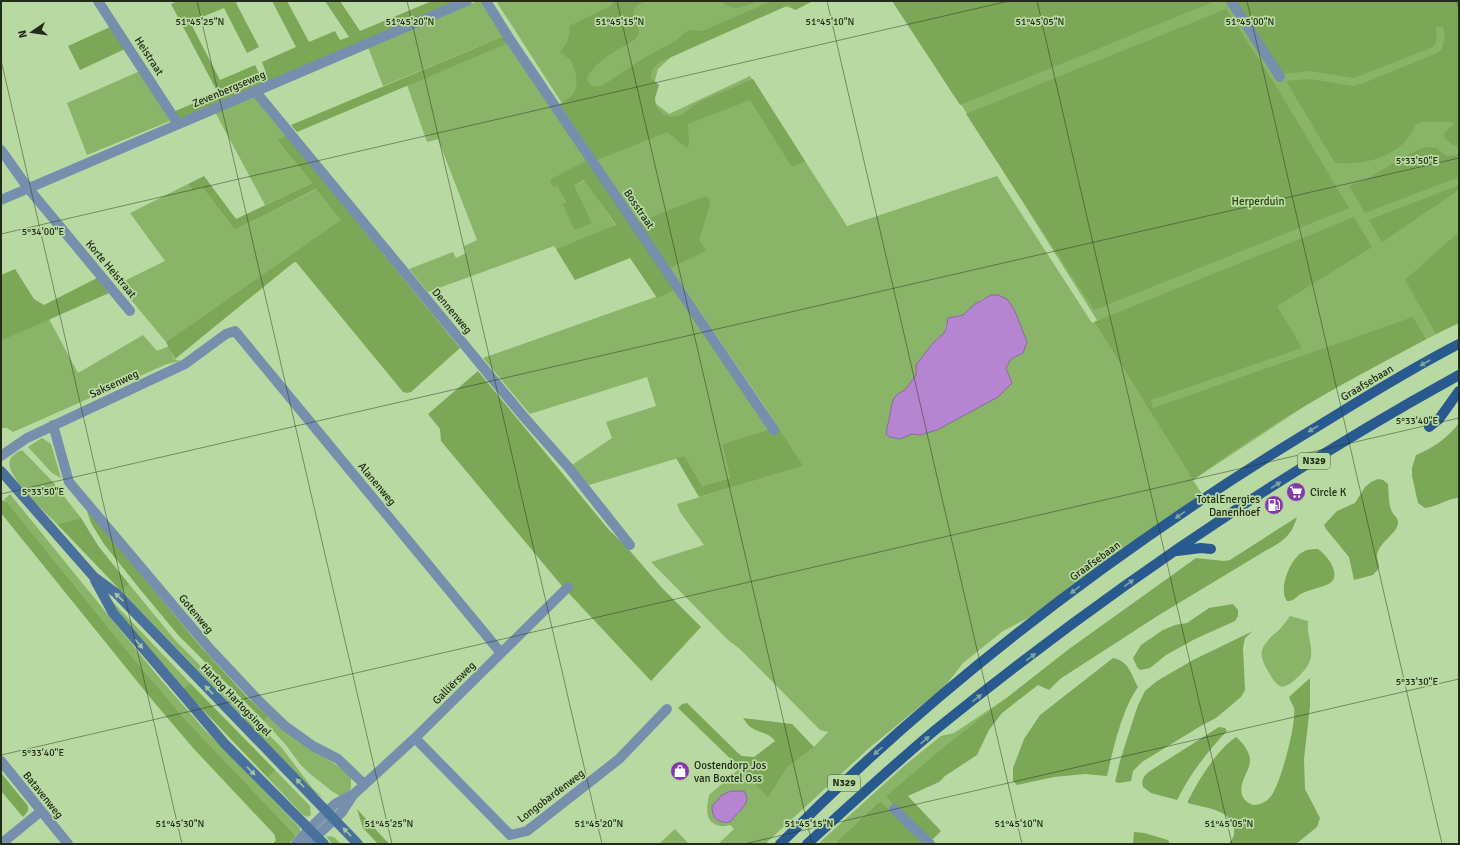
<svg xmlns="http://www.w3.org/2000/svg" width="1460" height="845" font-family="Signika,sans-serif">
	<rect width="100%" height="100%" fill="#b9d9a2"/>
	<path fill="#8ab468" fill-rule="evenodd" d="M478,1H481L504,36L383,86L368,47Z
		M496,1H812L796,10L779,4L671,57L658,69L650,99L669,114L750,76L847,226L997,176L1092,323L1094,322L1190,475L1187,463L896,1H1459V322L1323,394L1193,480L1202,494L1098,567L1032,616L1003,631L963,663L946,685L868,749L765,844H718L734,829L730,825C722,828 710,825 708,816C706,810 708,801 709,795L740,768L768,798L787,768L814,747L828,732L820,730L740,649L728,640L651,562L704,545L680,512L677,504L802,466L765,407L597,160L598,159ZM983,298L1023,353L1011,359L1006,368L1012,383L937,430L920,435L912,434L900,439L899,393L905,390L916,375V365L933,343L945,332V326L955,316L963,315ZM731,791L736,792L741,791L712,806Z
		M509,43L587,160L557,185L566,202L562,204L574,230V186L585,180L616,226L556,249L554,246L428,292L409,269L453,252L456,258L466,253L464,246L477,240L438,139L427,142L407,85Z
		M140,71L170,121L87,155L67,103Z
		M254,96L286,135L277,140L312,183L265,205L215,112Z
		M188,184L193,191L202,187L235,230L317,189L342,220L166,342L118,284L165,261L130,213Z
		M675,290L769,430L722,444L730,478L702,486L685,456L589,485L572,465L612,438L606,422L656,406L647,377L530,414L483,358Z
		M49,319L78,373L143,335L157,351L169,346L174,359L180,361L167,364L13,432L7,428H1V341Z
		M42,438L51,444L61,478L52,473L28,447Z
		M22,450L53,482L81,518L57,524C46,513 4,475 10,460C12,455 17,452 22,450Z
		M10,494L161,680L204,729L300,828V832L296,836L185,719L133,658L7,502L4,500Z
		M129,584L175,640L282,748L313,789L325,799L310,789L223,696L121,591Z
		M111,600L190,683L183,689L109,601Z
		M1290,616L1308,621C1306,644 1321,654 1300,675C1295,680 1290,685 1282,687C1275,684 1272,678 1268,671C1258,654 1260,648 1273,635C1280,630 1285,623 1290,616Z
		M1011,695L887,795V798L894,804L889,809L882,802L877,803L834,844H818L904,766L941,736L954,733Z
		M268,716L322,756L343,769L351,778V789L342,797L333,792L309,773L300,764L286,745L264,721Z
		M275,770L310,806L311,815L307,817L303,815L268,778Z
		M675,829L689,844H659Z
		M326,836L334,837L341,844H332Z"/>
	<path fill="#7ba757" d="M178,1H240L236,3L259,47L247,53L224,8L190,22L220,80L255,65L260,75L266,73L262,62L296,47L272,1H287L309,42L335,31L340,40L349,37L325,1H340L360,31L432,1H456L178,120L173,112L218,93L171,4Z
		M614,1H646L638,5L633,11C635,21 644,33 634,40C618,50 596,60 587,78L588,82L594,87L602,86L644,58L677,40L685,32L692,30L700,31L705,30L772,1H813L795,10L789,5L660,62L654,67L650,77L659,85L655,98L656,106L663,114L671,117L680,116L699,102L753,79L805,161L792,167L750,100L688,124L689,144L687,148L667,132L597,160L559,104C581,95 579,79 571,60L560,52C567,44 571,36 569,26L611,6Z
		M722,1H758C746,6 732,13 722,1Z
		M892,1H1215L960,105Z
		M1235,1H1459V146L1452,145L1444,137L1445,132L1454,124L1450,122H1421L1415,125C1402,157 1367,165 1335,163L1286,81L1309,79L1354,86L1364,83L1437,53L1442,49L1445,35L1443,27H1436C1436,34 1438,42 1433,47L1354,78L1310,71L1281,74Z
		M1226,9L1276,86L1349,208L1094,310L966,114Z
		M110,27L125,49L80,70L68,46Z
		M504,36L509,43L297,132L291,125Z
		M286,135L460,348L411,392L407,393L403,392L296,262L293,263L175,359L166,342L341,220L316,189L235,230L202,187L193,191L188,184L204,176L236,219L312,183L277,140Z
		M1428,147L1436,148L1447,156L1459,155V177L1365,213L1349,186C1378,178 1399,154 1428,147Z
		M587,160L675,290L657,298L630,258L575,280L556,249L616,225L584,180L574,186L592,223L574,230L562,204L566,202L557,185L553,187L550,180Z
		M1459,185V190L1382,242L1369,220Z
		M706,196L709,199L710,204L699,240L706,251L670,268L639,222Z
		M1354,217L1372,247L1277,306L1302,348L1151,400L1153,408L1413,317L1426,339C1346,382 1265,425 1193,480L1094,322Z
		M1459,232V323L1436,334L1405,280Z
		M15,269L34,299L44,305L97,278L109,293L1,341V275Z
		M478,371L609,530L624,544L662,588L701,627L651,681L562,586L441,441L440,429L428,414Z
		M1459,423V498C1447,498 1437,507 1425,508L1418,503L1412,476V468L1416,455C1433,448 1448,438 1459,423Z
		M778,427L803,466L699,497L676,458L685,456L702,486L730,478L722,444Z
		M1378,479L1383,480L1388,484C1389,492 1388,504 1392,512C1394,515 1398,518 1398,522C1398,534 1378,542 1377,556C1377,559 1379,564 1379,568L1373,575L1354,580L1349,557L1326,529L1324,525L1337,511L1355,503L1365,487L1371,482Z
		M1,500L7,502L133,658L185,719L296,836L289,844H273L276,840L274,834L194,749L153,701L1,513Z
		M86,508L201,647L249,699L268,716L264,721L179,636L139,588L104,544L91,523Z
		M1297,517C1291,537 1282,542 1265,551L1159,615L1060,679L1049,690L1038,685L1002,713L989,730L977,755L945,776L939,782L908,796L941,831L931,841L887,798V795L949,743L1069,649L1196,558L1224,561L1230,560Z
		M81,518L99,547L129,584L121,591L57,524Z
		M1318,549C1327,555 1342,575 1330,583C1326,586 1309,590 1303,593C1296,595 1295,602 1287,601C1278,590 1290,558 1303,552C1307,549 1313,549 1318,549Z
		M1233,604L1238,610V616L1235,621L1195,639L1166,655L1150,668L1140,670L1137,667L1133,658L1141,645L1163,630L1175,625L1187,623L1209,608Z
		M1253,631L1245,638L1243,648L1245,690L1241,697L1216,718L1199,727L1142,762L1133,771L1131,781L1119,783L1115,782L1120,761L1134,717L1138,705L1145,691L1157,681L1193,660Z
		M1113,658C1129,661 1131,674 1138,687C1122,709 1113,750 1107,776L1085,774L1054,777L1017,785L1013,781V768L1024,739L1040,715Z
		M1310,678V706L1304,759L1305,789L1320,818L1317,827L1296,844H1228C1232,840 1235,836 1234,830C1232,809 1205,808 1188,803V801C1199,779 1216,751 1236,737C1242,742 1249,750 1250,759C1251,772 1234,786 1245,800C1247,802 1250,804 1253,805C1260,805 1267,802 1271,796C1280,786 1297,722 1294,708C1293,705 1290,701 1289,697Z
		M190,683L275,770L268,778L183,689Z
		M687,703L738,753L742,756L754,757L775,741C767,731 761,734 752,728C748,726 746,722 743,718L792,724L814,747L787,768L768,798L740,768L678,708L682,704Z
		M1219,727L1225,728L1227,731C1206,753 1191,773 1177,800L1151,793L1143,787C1141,779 1144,776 1150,771Z
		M1,773L28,806V811L23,817L1,791Z
		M882,802L923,844H834L872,808L877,803Z
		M357,809L389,844H378L363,828Z
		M1134,832L1144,833L1168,840L1170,844H1133Z"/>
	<path fill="#b585d1" stroke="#896b9a" d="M991,295H998L1007,299L1014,309L1027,342L1023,353L1011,359L1006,368L1012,383L998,397L937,430L920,435L912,434L900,439L890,437L886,434L892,404L894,398L899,393L905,390L916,375V365L933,343L945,332L948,318L963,315L975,304Z
		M731,791H744C751,801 743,808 736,815C734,817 732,821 729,822C727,823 725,822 723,822C714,820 712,815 712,806L722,795Z"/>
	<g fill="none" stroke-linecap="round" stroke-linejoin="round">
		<path stroke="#768fad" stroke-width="10" d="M98,1L178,124
			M486,1L509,38L774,430
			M1231,1L1280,77
			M255,91L524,417L569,468L630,545
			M1,150L28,188L130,311
			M1,200L467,1
			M53,425L69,482L210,649L258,700L285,726L313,746L338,759L364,784
			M1,456L27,438L185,364L226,334L235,331L501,653
			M415,738L510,835L527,831L619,759L667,709
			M1,761L68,844
			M894,809L930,844
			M1,844L40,812
			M296,844L309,829L335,804L354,794L415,738L568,587
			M308,844L342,812L353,795"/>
		<path stroke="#4a719c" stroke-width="10" d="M1,471L94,577L116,593L358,844
			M95,580L113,613L224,743L324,844"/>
		<path stroke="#295a8f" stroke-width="10" d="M1429,427L1439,419L1459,391
			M1177,551L1201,548L1211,549
			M780,844C937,686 1115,550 1305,434C1356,403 1406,371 1459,344
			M807,844C849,806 891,767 934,731C1098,598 1274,477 1459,375"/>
	</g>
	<defs><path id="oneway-solid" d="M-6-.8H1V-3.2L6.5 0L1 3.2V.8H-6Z"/></defs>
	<g fill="#7fa69a">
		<use href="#oneway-solid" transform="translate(1425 363) rotate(150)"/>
		<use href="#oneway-solid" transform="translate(1313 429) rotate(149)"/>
		<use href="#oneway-solid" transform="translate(1276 485) rotate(-33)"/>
		<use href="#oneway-solid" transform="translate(1180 515) rotate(145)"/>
		<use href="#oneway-solid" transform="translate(1129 583) rotate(-36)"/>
		<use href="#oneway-solid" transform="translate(1075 590) rotate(143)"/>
		<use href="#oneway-solid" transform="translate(1031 657) rotate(-37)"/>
		<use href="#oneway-solid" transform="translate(977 698) rotate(-38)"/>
		<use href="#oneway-solid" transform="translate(925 740) rotate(-41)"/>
		<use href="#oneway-solid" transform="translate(878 751) rotate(138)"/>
	</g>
	<g fill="#a3c4a1">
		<use href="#oneway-solid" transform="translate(119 597) rotate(-136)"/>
		<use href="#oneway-solid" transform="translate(139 644) rotate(49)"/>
		<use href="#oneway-solid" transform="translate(209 690) rotate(-134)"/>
		<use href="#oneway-solid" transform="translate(251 771) rotate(45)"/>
		<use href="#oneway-solid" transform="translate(300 783) rotate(-134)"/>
		<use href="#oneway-solid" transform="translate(347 832) rotate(-134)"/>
	</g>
	<path fill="none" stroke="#212d18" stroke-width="1" stroke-opacity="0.45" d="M197,1L392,844M407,1L602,844M617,1L812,844M827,1L1022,844M1037,1L1232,844M1247,1L1442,844M1457,1L1459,10M1,60L182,844M1,234L1009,1M1,494L1459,158M1,755L1459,418M744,844L1459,679"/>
	<defs>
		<symbol id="supermarket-disc" viewBox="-11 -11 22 22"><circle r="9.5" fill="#8539ab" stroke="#b9d9a2"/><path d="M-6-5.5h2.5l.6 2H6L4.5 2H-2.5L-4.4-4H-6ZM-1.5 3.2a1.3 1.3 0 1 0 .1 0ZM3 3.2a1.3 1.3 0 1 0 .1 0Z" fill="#fff"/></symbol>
		<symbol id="fuel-disc" viewBox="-11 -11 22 22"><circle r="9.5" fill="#8539ab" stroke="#b9d9a2"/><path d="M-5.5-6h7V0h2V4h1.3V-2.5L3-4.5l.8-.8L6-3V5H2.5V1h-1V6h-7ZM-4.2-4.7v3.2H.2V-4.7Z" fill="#fff"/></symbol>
		<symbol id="shop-disc" viewBox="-11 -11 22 22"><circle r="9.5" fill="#8539ab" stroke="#b9d9a2"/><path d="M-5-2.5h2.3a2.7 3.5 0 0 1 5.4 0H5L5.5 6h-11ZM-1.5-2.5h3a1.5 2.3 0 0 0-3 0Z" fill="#fff"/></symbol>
	</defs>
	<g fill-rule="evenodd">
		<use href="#supermarket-disc" x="1285" y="481" width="22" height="22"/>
		<use href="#fuel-disc" x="1263" y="494" width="22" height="22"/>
		<use href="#shop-disc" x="669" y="760" width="22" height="22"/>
	</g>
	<g text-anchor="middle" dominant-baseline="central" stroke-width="3.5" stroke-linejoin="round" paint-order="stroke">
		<g fill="#b9d9a2" stroke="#4f6141" stroke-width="1">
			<rect x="1298" y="453" width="32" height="16" rx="3"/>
			<rect x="828" y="775" width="32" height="16" rx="3"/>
		</g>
		<g font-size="10" font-weight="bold" fill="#212d18">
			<text x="1314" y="461">N329</text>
			<text x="844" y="783">N329</text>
		</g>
		<g font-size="11" fill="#212d18" stroke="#b9d9a2">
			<text transform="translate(149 56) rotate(57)">Heistraat</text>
			<text transform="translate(229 89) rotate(-23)">Zevenbergseweg</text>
			<text transform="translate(639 209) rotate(56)">Bosstraat</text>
			<text transform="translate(111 269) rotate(50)">Korte Heistraat</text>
			<text transform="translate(452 311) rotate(50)">Dennenweg</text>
			<text transform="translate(1367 383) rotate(-31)">Graafsebaan</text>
			<text transform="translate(114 384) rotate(-25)">Saksenweg</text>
			<text transform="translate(377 484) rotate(50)">Alanenweg</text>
			<text transform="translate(1095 561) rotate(-36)">Graafsebaan</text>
			<text transform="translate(196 614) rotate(50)">Gotenweg</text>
			<text transform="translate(454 683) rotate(-45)">Galliërsweg</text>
			<text transform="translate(236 700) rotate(46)">Hartog Hartogsingel</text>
			<text transform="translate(43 795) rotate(51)">Batavenweg</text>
			<text transform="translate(551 796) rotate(-37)">Longobardenweg</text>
		</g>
		<g font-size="11" fill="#284409" stroke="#b9d9a2">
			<text x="1258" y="201">Herperduin</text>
		</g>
		<g font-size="11" fill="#212d18" stroke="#b9d9a2" text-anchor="start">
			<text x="1310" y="492">Circle K</text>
			<text x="1260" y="499" text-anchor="end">TotalEnergies<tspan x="1260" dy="13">Danenhoef</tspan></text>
			<text x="694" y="765">Oostendorp Jos<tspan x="694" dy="13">van Boxtel Oss</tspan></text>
		</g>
	</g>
	<g font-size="10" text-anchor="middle" fill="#212d18" stroke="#b9d9a2" stroke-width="3.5" stroke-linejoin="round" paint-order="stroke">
		<text x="200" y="25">51°45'25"N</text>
		<text x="410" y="25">51°45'20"N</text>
		<text x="620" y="25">51°45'15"N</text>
		<text x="830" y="25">51°45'10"N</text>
		<text x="1040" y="25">51°45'05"N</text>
		<text x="1250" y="25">51°45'00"N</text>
		<text x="1417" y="164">5°33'50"E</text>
		<text x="43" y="235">5°34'00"E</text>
		<text x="1417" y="424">5°33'40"E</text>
		<text x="43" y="495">5°33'50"E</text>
		<text x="1417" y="685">5°33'30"E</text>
		<text x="43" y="756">5°33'40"E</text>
		<text x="180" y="827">51°45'30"N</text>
		<text x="389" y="827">51°45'25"N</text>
		<text x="599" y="827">51°45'20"N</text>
		<text x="809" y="827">51°45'15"N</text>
		<text x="1019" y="827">51°45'10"N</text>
		<text x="1229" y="827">51°45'05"N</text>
	</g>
	<rect width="1460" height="845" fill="none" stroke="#212d18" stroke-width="4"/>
	<g transform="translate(32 32) rotate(257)" stroke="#b9d9a2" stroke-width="3" paint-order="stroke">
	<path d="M0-3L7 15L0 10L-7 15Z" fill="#212d18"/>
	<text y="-6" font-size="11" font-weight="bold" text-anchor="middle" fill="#212d18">N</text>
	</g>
</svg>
